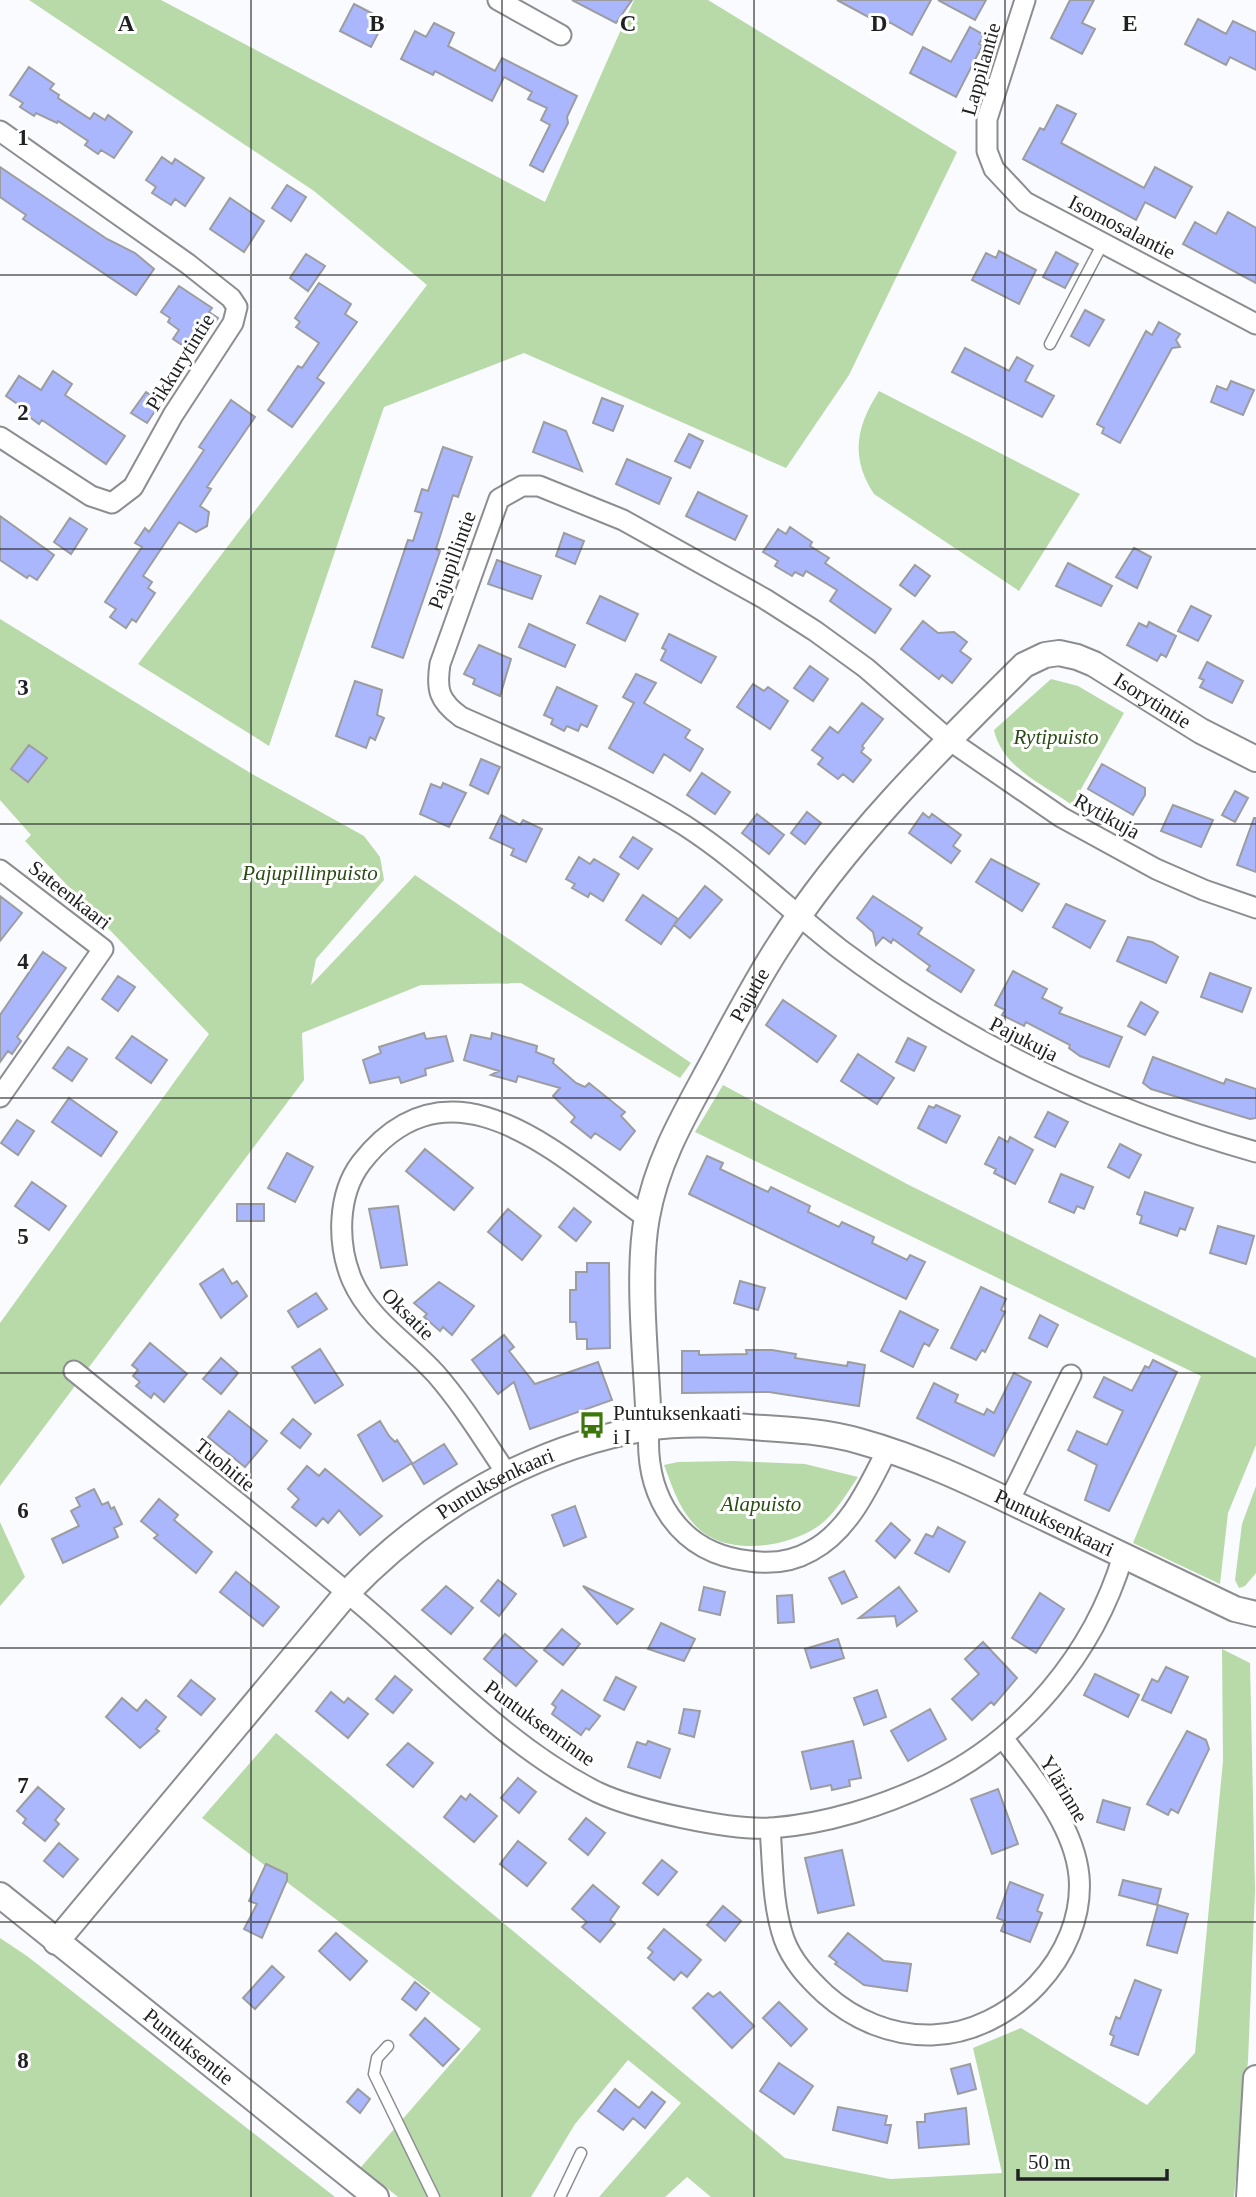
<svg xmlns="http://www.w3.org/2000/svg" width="1256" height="2197" font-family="'Times New Roman',serif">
	<rect width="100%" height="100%" fill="#fafbfe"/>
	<path fill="#b8d9a8" d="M29,0H161L545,202L634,0H708L957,152L849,375L786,468L524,353L384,407L269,746L138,664L427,285L314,191Z
		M879,391L1080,494L1019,591L874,494C850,457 856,427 879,391Z
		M0,619L252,774L364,836L380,857L384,880L316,959L311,985L415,875L691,1063L680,1078L521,983L421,985L302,1033L304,1080L0,1486V1323L209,1034L25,841L31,835L0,800Z
		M1051,679L1078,686L1124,713L1072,805C1042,784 1002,767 994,730Z
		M723,1085L907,1184L1256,1358V1445L1228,1513L1220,1584L1133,1543L1201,1376L695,1132Z
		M733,1461L805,1464L858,1477C847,1493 834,1516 817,1527C784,1549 721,1557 693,1523C678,1506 672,1486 664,1465L678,1462Z
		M1256,1486V1573L1245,1586L1239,1588L1235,1580L1242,1524Z
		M0,1522L25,1577L0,1606Z
		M1222,1649L1250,1663L1255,1890L1248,2061L1234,2197H711L687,2177L665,2197H599L681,2103L628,2060L575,2124L531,2197H398L361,2167L481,2029L202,1818L276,1733L785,2158L890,2179L1002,2173L973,2048L1021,2028L1147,2105L1195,2053L1223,1761Z
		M0,1938L27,1956L335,2197H0Z"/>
	<path fill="#abb7fc" stroke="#9c9da0" stroke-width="2" d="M572,0H632L616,23Z
		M837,0H931L912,35L889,22L887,27Z
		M938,0H986L975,20Z
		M1070,0H1094L1082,23L1095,29L1082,54L1051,38Z
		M354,4L385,20L371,47L340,31Z
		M1198,19L1226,34L1233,21L1256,32V70L1230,57L1226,65L1185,44Z
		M434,23L454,33L448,46L495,71L502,58L577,96L567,117L568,123L543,172L530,165L550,125L541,120L547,108L528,99L532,92L504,77L492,101L435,71L433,75L401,59L415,31L426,37Z
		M970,27L984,35L979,44L982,46L956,97L910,73L923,47L951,62Z
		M29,67L54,84L50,89L59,95L58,98L90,119L94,113L105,120L108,115L132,132L114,158L101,150L98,154L85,145L88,141L58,121L57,123L36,113L34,116L20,107L23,103L10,95Z
		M1057,105L1076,114L1061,143L1144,188L1155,167L1192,187L1175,218L1145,202L1136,220L1023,159L1040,128L1044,130Z
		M162,157L172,164L175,159L204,178L185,206L175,199L171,205L152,193L156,187L146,180Z
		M0,167L107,239L135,253L154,269L136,295L23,219L26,215L0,197Z
		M287,185L306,197L291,221L272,208Z
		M230,198L264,221L244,252L210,229Z
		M1228,212L1256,228V283L1183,244L1195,222L1216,234Z
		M999,251L1036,270L1019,304L972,280L986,253L996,258Z
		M1056,252L1078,264L1065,288L1043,277Z
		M306,254L325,266L308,291L290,278Z
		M319,283L351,304L345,314L357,322L317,378L324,383L292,427L268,410L298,366L302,368L319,343L296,327L300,322L295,318Z
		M179,286L212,308L209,312L218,318L194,353L173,339L179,330L168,322L170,318L161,312Z
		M1085,310L1104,320L1089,346L1071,336Z
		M1159,322L1180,334L1176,340L1180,347L1172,348L1120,443L1102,433L1104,428L1097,424L1146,331L1152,335Z
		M965,348L1009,371L1017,357L1033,366L1025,381L1054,396L1042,417L952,372Z
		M53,371L72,384L65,395L125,436L106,464L42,420L39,424L27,415L29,412L6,396L19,376L41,390Z
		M1231,381L1254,390L1243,415L1211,402L1217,386L1227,390Z
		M146,392L161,402L147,423L131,413Z
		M602,398L623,406L613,431L593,423Z
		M231,400L255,417L207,487L211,489L200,506L209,512L207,526L196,532L179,522L143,576L152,582L148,588L155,593L136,622L132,619L126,628L110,617L116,609L105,602L142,547L135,543L145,528L149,532L204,450L199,447Z
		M544,422L566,431L582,471L533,452Z
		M689,434L703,441L690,468L675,461Z
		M443,447L472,457L458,497L453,495L436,549L440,551L403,658L372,647L408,540L413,541L422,513L415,511L422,489L428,491Z
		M627,459L671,478L659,504L616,484Z
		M698,492L747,516L735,540L686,516Z
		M0,516L54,555L37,580L29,575L27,578L0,560Z
		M70,518L87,529L71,554L54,542Z
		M790,527L812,542L810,546L829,558L825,563L891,609L875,633L830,601L837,590L806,571L803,576L795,572L792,576L775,566L778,561L763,552L778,529L786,534Z
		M564,533L584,541L575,564L556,556Z
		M1134,548L1151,557L1137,588L1116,577Z
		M497,560L541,576L532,599L488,584Z
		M1068,563L1112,586L1101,606L1056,586Z
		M915,565L930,576L915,596L900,585Z
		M600,596L638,614L625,641L587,623Z
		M1191,606L1211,616L1198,641L1178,631Z
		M923,621L938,633L954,632L967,642L960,651L971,659L952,683L942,675L939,679L901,649Z
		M1149,622L1176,636L1166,657L1161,654L1157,661L1127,645L1139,623L1147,627Z
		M529,624L575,645L565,667L519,647Z
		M669,634L716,657L701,683L661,660L666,650L662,648Z
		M479,645L511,659L500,696L473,684L475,679L464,674Z
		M1207,662L1243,681L1232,703L1200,687L1204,680L1199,678Z
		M810,666L828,679L813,701L794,688Z
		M636,674L656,683L644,703L690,730L685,738L703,749L690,771L664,754L653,773L609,748L634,703L623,697Z
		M355,681L382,690L377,715L384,718L375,740L370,737L366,748L336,736Z
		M753,684L764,691L768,687L788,701L770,729L737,707Z
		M557,687L597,706L587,727L581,724L578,731L567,726L564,731L551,724L553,719L544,715Z
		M862,703L883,719L862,746L864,748L861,752L871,760L853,782L843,774L838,779L818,764L823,758L812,750L830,727L838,733Z
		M29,745L47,758L28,782L11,769Z
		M481,759L500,767L488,794L470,785Z
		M1102,764L1145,788V795L1133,815L1088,789Z
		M702,773L730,792L715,814L687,795Z
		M443,783L466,793L449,827L420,814L431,784L441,788Z
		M1235,791L1248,798L1235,822L1222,815Z
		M1173,805L1213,820L1201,847L1161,831Z
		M807,812L821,823L805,844L791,833Z
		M923,813L929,818L932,814L961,835L953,846L960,851L951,863L909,833Z
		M757,814L784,835L769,854L742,833Z
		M501,815L520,825L523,820L542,829L526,862L511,855L514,849L490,838Z
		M1254,818H1256V872L1237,865Z
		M633,837L652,849L638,869L620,857Z
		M579,857L590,864L594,859L619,874L603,901L590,893L588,897L572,888L575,884L566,879Z
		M991,859L1039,884L1022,911L976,882Z
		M705,886L722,900L690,938L674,925Z
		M643,895L678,919L661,944L626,920Z
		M0,896L22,913L0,941Z
		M873,896L922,928L918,934L974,970L961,992L927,970L930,966L893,939L891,943L883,937L876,945L873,932L857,918Z
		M1066,904L1105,921L1090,948L1053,927Z
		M1128,937L1152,942L1178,957L1166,983L1117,961Z
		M43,952L66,968L17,1037L21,1041L12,1054L8,1051L0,1062V1015Z
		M1013,971L1047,989L1042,998L1062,1008L1059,1013L1122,1037L1109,1067L1080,1056L1069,1048L1070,1045L1026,1022L1024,1026L1002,1015L1005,1010L995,1005Z
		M1210,973L1251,988L1242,1012L1201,997Z
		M118,976L135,987L118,1011L102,999Z
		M783,1000L836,1036L817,1062L766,1025Z
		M1141,1002L1158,1012L1145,1035L1128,1026Z
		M424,1033L426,1039L446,1036L453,1061L425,1069L426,1075L401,1083L399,1077L370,1083L363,1060L381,1053L379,1047Z
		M492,1033L537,1046L536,1052L554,1059L553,1063L576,1083L585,1087L589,1083L625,1112L621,1116L635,1131L620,1150L595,1133L591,1138L571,1122L575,1117L553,1096L560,1088L518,1076L516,1082L491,1075L499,1071L464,1060L471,1035L491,1039Z
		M132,1036L167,1060L151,1083L116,1058Z
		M908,1038L926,1047L914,1071L896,1062Z
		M68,1047L87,1059L72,1081L53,1068Z
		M858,1054L894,1078L877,1104L841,1081Z
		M1153,1057L1224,1084L1226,1079L1256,1089V1118L1250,1119L1151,1089L1143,1083Z
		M69,1098L117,1132L101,1156L52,1122Z
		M936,1105L960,1116L946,1143L918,1128L929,1106L934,1108Z
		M1048,1112L1068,1122L1055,1147L1035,1137Z
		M17,1120L34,1131L18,1155L1,1143Z
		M999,1137L1008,1142L1010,1137L1033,1150L1015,1184L994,1173L996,1169L985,1164Z
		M1120,1144L1141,1155L1129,1178L1108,1167Z
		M425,1149L473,1188L454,1210L406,1171Z
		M287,1153L313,1167L295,1202L268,1188Z
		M707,1156L723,1163L720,1169L768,1192L771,1187L810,1206L808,1212L839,1227L842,1222L874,1237L872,1243L907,1260L910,1255L925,1262L906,1299L689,1194Z
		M1061,1174L1093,1187L1084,1209L1077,1206L1074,1213L1049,1202Z
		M32,1182L66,1206L49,1230L15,1206Z
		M1145,1192L1193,1208L1185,1230L1180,1228L1177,1236L1140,1223L1142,1216L1137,1214Z
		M237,1204H264V1221H237Z
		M398,1206L407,1265L381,1268L369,1209Z
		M574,1208L591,1222L576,1241L559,1227Z
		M508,1209L541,1236L522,1260L488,1232Z
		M1218,1226L1254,1236L1246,1264L1210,1253Z
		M587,1263H609L610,1348L587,1349V1339H577L576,1322H570V1290H576V1272H587Z
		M223,1269L232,1284L237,1281L247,1296L221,1318L200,1284Z
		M740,1281L765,1288L758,1310L734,1303Z
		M439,1282L474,1306L452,1335L443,1327L440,1331L424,1317L427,1314L414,1303Z
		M981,1287L1006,1299L1001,1310L1005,1312L985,1352L982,1350L976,1360L951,1348Z
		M316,1293L327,1309L298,1327L288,1311Z
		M900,1311L938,1330L929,1346L924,1343L913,1367L881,1351Z
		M1040,1315L1058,1325L1047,1347L1029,1338Z
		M504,1335L514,1347L509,1351L535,1384L598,1362L612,1400L530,1429L514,1382L498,1394L472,1360Z
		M150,1343L187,1374L164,1402L154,1393L151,1398L136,1386L140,1382L133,1376L138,1370L132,1365Z
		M320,1349L343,1385L315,1403L292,1367Z
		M746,1350H772L796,1354L795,1358L847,1366L848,1362L865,1365L859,1406L769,1392L682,1393V1351H699V1355L747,1354Z
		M221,1358L238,1373L221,1394L203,1379Z
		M1153,1360L1177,1372L1109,1511L1085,1500L1097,1465L1068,1450L1077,1431L1107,1445L1123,1411L1094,1397L1104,1377L1132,1391L1145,1366L1149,1368Z
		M1014,1373L1031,1382L994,1456L917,1418L934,1383L958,1395L955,1402L984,1415L987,1409L994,1413Z
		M229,1411L267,1441L245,1467L208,1437Z
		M293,1419L311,1434L300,1448L281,1433Z
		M380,1421L389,1436L395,1442L397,1440L412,1463L383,1481L358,1435Z
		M444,1444L457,1464L424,1484L412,1464Z
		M307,1466L319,1476L325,1469L382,1516L360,1535L339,1510L328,1523L323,1518L316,1526L292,1507L299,1499L288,1489Z
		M94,1489L102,1505L108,1502L111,1509L114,1507L122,1524L114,1528L118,1537L63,1563L52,1539L79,1526L71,1511L80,1506L76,1498Z
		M159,1499L178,1515L174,1520L212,1552L196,1573L154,1538L158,1535L141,1521Z
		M575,1506L586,1537L564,1546L552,1515Z
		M891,1523L910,1540L895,1558L876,1541Z
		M938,1527L965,1542L949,1572L915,1553L926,1534L933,1537Z
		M844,1571L857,1597L842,1604L829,1578Z
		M236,1572L279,1607L263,1626L220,1592Z
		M498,1580L516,1594L499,1616L481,1601Z
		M446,1586L473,1608L451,1634L422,1610Z
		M583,1586L633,1609L617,1624Z
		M704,1587L725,1592L720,1615L699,1610Z
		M899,1587L917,1611L897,1626L895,1616L859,1618Z
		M1040,1593L1064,1609L1036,1653L1012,1638Z
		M792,1595L794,1622L778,1623L777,1596Z
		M661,1623L695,1639L684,1661L648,1649Z
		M562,1629L580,1644L563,1665L544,1650Z
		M505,1634L537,1661L516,1686L484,1659Z
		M838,1639L844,1658L811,1668L805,1649Z
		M983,1642L1017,1678L994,1705L991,1702L972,1720L952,1699L979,1674L965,1659Z
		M1166,1667L1188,1677L1171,1713L1142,1700L1152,1679L1158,1682Z
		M1095,1674L1139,1695L1128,1717L1084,1695Z
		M395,1676L412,1690L393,1713L376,1699Z
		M616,1677L636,1687L624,1710L604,1700Z
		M191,1680L215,1699L201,1715L178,1696Z
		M562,1690L600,1716L589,1730L586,1728L581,1735L552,1714L556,1707L552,1704Z
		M877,1690L886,1717L864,1725L854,1698Z
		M331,1692L344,1703L348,1698L368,1714L348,1738L316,1711Z
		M122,1698L137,1711L146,1700L166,1717L156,1729L159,1731L140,1748L106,1717Z
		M684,1709L700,1711L694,1737L679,1733Z
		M930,1709L946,1739L908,1761L891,1731Z
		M1187,1731L1206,1740L1209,1749L1178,1813L1171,1809L1168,1815L1147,1804Z
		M648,1741L670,1749L660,1778L628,1767L637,1742L646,1745Z
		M853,1741L861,1778L849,1780L850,1786L832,1790L831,1785L811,1789L802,1752Z
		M408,1743L433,1763L413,1787L387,1765Z
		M518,1778L536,1792L519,1813L501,1798Z
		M38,1787L64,1809L55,1820L59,1824L45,1841L23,1823L26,1819L17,1811Z
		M998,1789L1018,1844L992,1854L971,1799Z
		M470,1794L497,1816L474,1842L444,1817L461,1796L466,1800Z
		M1103,1800L1130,1808L1124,1830L1097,1822Z
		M586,1818L605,1833L588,1855L569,1839Z
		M518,1841L546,1863L527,1886L500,1864Z
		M59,1843L78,1859L63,1877L44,1861Z
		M842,1850L854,1905L818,1913L805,1858Z
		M662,1860L677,1872L658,1895L643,1883Z
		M266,1864L287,1874V1880L262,1938L244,1929L257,1904L249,1901Z
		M1123,1880L1161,1889L1157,1905L1119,1895Z
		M1010,1882L1043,1895L1037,1911L1042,1913L1030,1942L1001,1931L1005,1921L997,1918Z
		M593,1885L619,1907L610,1920L615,1924L600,1942L582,1927L587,1922L572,1909Z
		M1158,1905L1188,1914L1177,1953L1147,1945Z
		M723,1906L741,1921L725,1941L707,1925Z
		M664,1929L701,1960L687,1977L681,1972L674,1980L648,1958L653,1952L648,1948Z
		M336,1933L367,1961L350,1980L319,1951Z
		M848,1933L884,1961L911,1964L907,1991L864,1985L835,1964L837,1962L829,1956Z
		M272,1966L284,1977L255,2009L243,1998Z
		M1135,1980L1161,1990L1138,2055L1111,2045L1114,2036L1110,2034L1116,2017L1120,2019Z
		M415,1982L429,1993L416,2010L402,1999Z
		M720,1992L754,2026L732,2048L693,2008L708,1993L713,1997Z
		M779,2002L807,2029L791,2046L763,2018Z
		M425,2018L459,2049L443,2066L410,2035Z
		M779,2063L813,2086L794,2114L760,2091Z
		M970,2064L976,2089L958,2094L951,2069Z
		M358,2089L370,2099L360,2113L347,2102Z
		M615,2089L639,2108L652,2092L665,2102L645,2128L633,2118L623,2130L598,2111Z
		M838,2107L887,2116L885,2125H891L887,2143L833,2130Z
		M966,2108L969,2144L919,2148L917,2122H925V2114Z"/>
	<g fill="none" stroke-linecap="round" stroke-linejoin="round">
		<defs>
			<path id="service" d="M1050,344L1103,243
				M388,2046L377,2058L374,2074L434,2197
				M560,2197L581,2153"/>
			<path id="minor" d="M498,0L561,35
				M1025,0L987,119V151L994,169L1025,202L1256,324
				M0,131L188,264L231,298L237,307L233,323L173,415L133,487L112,503L91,496L0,437
				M0,870L103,949L0,1097
				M1256,908L1204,890L1156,869L1061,817L949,740L866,668L815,631L765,599L623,520L539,486H522L499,499L440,664C436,690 439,701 461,717C537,751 613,781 684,825C740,861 788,909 841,950C968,1045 1103,1109 1256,1152
				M74,1371C171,1450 269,1526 363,1606C438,1670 508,1747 597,1792C635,1810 731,1831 772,1828C826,1824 883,1806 931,1783C1023,1739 1094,1653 1123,1556
				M649,1428C644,1496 678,1553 749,1561C770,1564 792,1562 811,1551C849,1531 869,1486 887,1450
				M507,1474C484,1440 463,1405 436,1374C407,1342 370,1321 352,1280C337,1244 337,1195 361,1163C452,1046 562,1159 647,1218
				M1009,1501L1071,1375
				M770,1828C773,1865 772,1904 784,1939C792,1961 808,1978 825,1994C854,2020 892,2036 932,2035C1010,2033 1086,1956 1079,1876C1074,1824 1033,1778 1003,1738"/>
			<g id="tertiary">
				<path id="s1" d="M649,1428C647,1366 636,1276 647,1217C657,1160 686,1112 713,1062C734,1023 754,984 778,947C845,842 936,752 1024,665L1045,655L1059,653L1077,657L1094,664L1201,731L1256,759"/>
				<path id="s2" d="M0,1895L376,2197"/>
				<path id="s3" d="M56,1942L347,1593C427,1509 533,1447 648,1428C686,1422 726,1425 764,1428C796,1430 828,1432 859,1441C925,1459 986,1490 1049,1520C1111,1550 1173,1579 1235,1609L1256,1614"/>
				<path d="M1249,2197L1256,2078"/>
			</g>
		</defs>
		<use href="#service" stroke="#8c8d91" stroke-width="13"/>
		<use href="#minor" stroke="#8c8d91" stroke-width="23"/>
		<use href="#tertiary" stroke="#8c8d91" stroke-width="28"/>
		<use href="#service" stroke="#fff" stroke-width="10"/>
		<use href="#minor" stroke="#fff" stroke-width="19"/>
		<use href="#tertiary" stroke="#fff" stroke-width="24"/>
	</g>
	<path fill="none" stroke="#202122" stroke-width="2" stroke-opacity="0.55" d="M251,0V2197M502,0V2197M754,0V2197M1005,0V2197M0,275H1256M0,549H1256M0,824H1256M0,1098H1256M0,1373H1256M0,1648H1256M0,1922H1256"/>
	<defs>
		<symbol id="bus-bare" viewBox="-9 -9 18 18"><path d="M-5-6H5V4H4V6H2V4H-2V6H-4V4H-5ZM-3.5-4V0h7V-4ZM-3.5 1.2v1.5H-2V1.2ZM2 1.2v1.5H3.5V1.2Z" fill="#3d770c" stroke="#fff" stroke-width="2.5" paint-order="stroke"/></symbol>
	</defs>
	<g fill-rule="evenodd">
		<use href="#bus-bare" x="573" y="1406" width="38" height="38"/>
	</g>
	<g text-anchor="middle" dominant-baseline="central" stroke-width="6" stroke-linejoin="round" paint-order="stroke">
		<g font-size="21" fill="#202122" stroke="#fff">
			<text transform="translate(981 69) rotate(-74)">Lappilantie</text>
			<text transform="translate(1122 227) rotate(27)">Isomosalantie</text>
			<text transform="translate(180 362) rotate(-58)">Pikkurytintie</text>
			<text transform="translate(452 560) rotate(-70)">Pajupillintie</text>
			<text stroke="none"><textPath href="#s1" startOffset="1031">Isorytintie</textPath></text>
			<text transform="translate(1107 816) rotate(29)">Rytikuja</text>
			<text transform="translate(70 895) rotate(38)">Sateenkaari</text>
			<text stroke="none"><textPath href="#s1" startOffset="457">Pajutie</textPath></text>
			<text transform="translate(1024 1039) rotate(27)">Pajukuja</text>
			<text transform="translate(408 1314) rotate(45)">Oksatie</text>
			<text transform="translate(225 1465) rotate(39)">Tuohitie</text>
			<text stroke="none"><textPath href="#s3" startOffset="640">Puntuksenkaari</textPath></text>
			<text stroke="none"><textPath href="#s3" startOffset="1228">Puntuksenkaari</textPath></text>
			<text transform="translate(540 1723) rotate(36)">Puntuksenrinne</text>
			<text transform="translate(1064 1789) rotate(59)">Ylärinne</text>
			<text stroke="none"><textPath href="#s2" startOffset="242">Puntuksentie</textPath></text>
		</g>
		<g font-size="21" font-style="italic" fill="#2a4c14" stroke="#fff">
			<text x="1056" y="737">Rytipuisto</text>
			<text x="310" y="873">Pajupillinpuisto</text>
			<text x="761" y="1504">Alapuisto</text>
		</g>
		<g font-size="21" fill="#202122" stroke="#fff" text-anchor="start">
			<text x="613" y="1413">Puntuksenkaati<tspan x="613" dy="24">i I</tspan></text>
		</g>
	</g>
	<g font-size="23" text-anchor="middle" font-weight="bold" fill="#202122" stroke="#fff" stroke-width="6" stroke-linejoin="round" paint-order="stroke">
		<text x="126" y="31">A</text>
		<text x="377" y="31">B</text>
		<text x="628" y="31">C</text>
		<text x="879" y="31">D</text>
		<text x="1130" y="31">E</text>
		<text x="23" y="145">1</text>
		<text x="23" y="420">2</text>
		<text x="23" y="695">3</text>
		<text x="23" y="969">4</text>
		<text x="23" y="1244">5</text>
		<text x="23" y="1518">6</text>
		<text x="23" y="1793">7</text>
		<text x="23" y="2068">8</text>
	</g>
	<path d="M1018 2169v10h149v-10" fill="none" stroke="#202122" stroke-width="3.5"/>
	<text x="1028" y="2169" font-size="21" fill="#202122" stroke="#ffffff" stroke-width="5" paint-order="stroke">50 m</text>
</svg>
